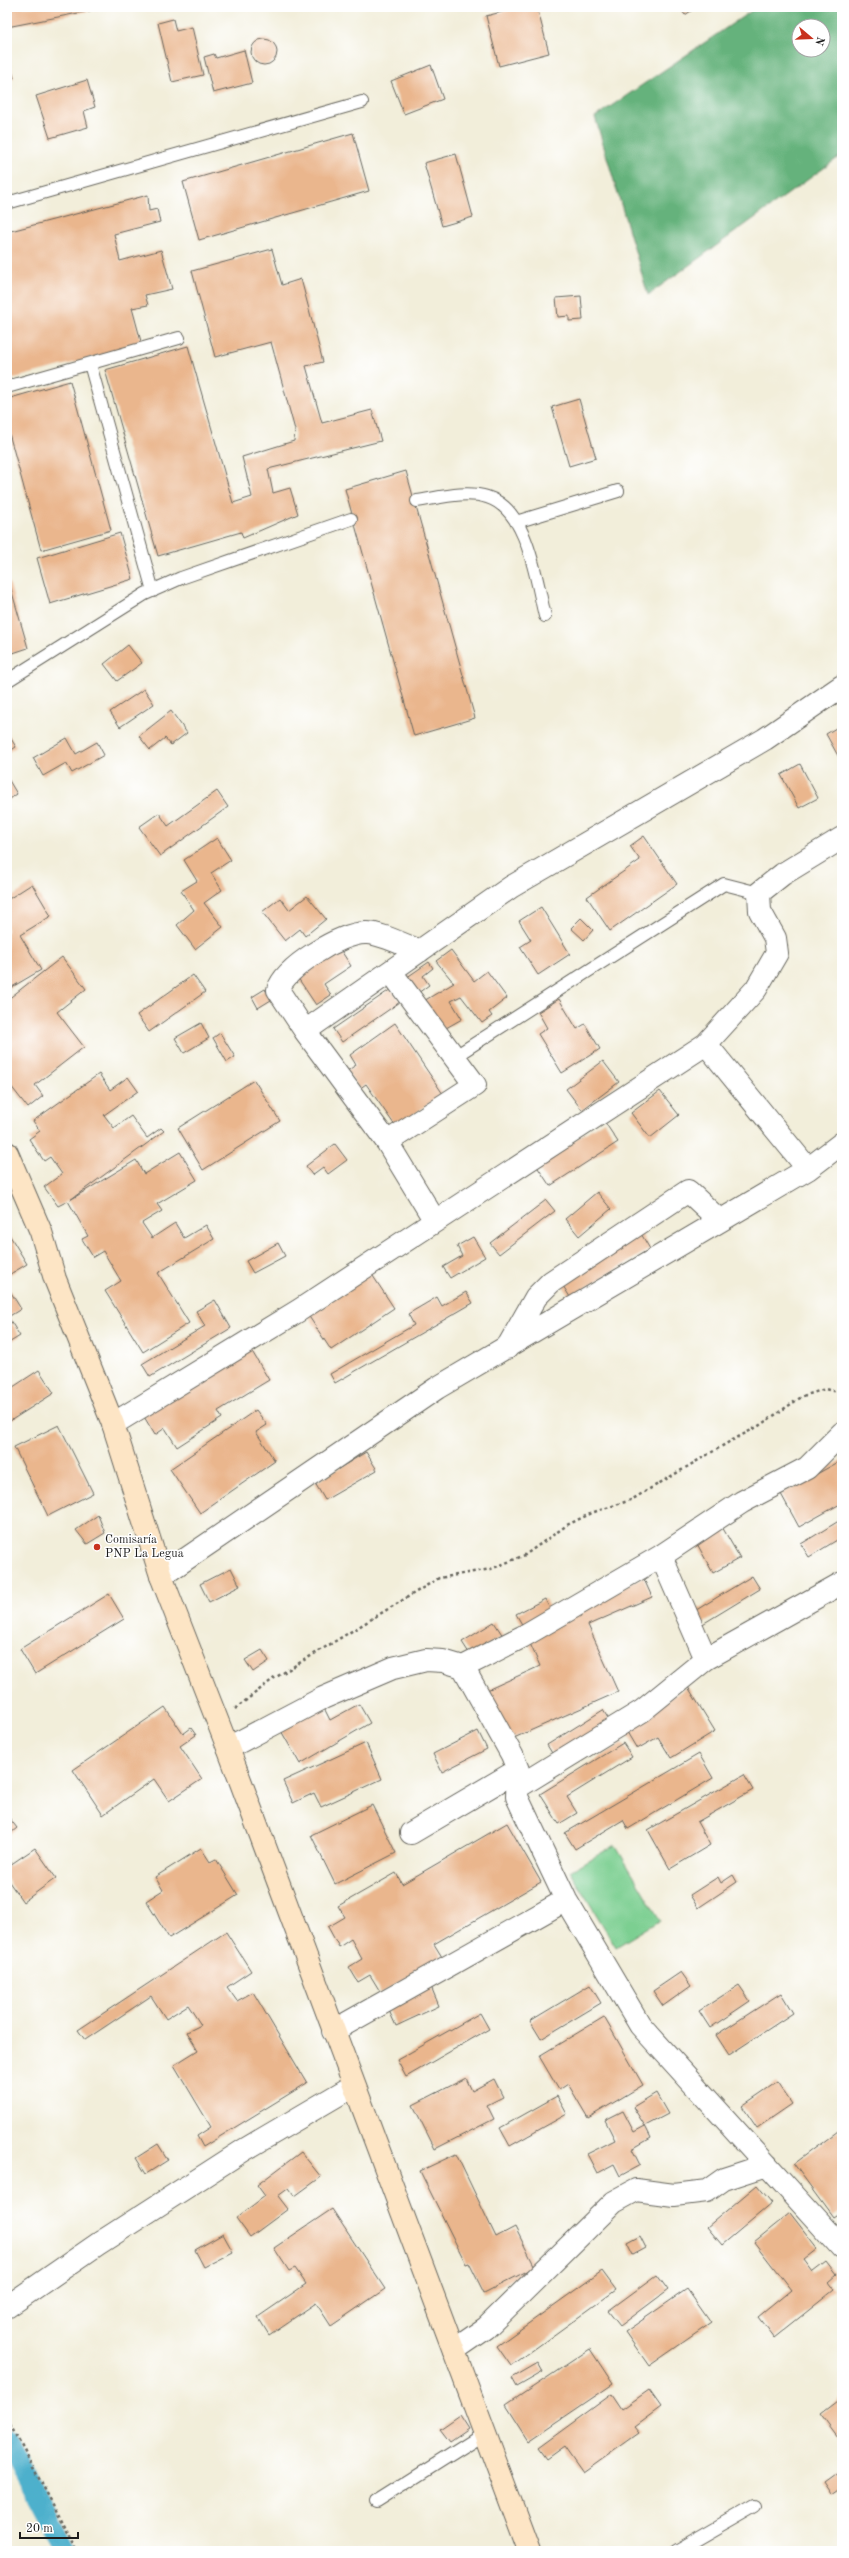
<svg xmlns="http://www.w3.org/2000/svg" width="849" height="2558" font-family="'Old Standard TT',serif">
	<rect width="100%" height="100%" fill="#fff"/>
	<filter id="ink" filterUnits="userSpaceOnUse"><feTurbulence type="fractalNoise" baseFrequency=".025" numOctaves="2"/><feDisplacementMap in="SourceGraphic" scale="8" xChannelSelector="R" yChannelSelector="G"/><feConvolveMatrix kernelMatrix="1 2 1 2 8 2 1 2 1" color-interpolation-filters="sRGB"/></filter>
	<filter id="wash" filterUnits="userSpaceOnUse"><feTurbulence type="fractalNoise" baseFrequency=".012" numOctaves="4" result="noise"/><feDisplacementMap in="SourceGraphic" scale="16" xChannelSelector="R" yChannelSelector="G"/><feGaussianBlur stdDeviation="0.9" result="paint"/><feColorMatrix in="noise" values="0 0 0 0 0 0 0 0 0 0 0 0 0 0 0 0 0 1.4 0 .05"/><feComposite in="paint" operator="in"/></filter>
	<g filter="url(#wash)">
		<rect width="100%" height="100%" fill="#f2eeda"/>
		<path fill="#7ccf91" stroke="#4c7656" d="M615,1845L660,1920L616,1947L570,1871Z"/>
		<path fill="#65b27b" stroke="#40674c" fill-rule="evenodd" d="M757,7H842V155L648,295L595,117ZM799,26H823V50H799Z"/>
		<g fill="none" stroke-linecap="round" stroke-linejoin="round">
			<path stroke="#4db0cc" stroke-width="20" d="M7,2440L66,2551"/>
		</g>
		<g id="blocks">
			<path fill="#eab68d" d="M7,7H103L104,8L7,27Z
				M521,7H537L549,53L499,66L486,16Z
				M679,7H697L685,15Z
				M173,19L176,31L192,27L203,75L172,82L158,23Z
				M251 52a13 13 0 1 1 26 0a13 13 0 1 1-26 0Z
				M244,50L252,83L213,93L204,57L214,54L216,58Z
				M7,55L14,78L7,79Z
				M431,65L443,99L404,114L391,81Z
				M87,80L95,107L84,111L88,127L50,138L36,96Z
				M353,133L369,191L199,240L183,182Z
				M456,154L473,217L442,226L424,163Z
				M148,195L149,211L157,209L160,222L114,234L120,261L161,250L172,289L145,295L148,305L132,308L142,345L7,380V232Z
				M272,249L282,285L301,279L323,362L306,366L322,423L372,410L381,441L268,469L273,493L290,488L298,514L243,538L241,532L158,556L105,370L188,346L233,503L252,497L242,457L294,441L295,430L271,342L215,357L192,271Z
				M581,296L583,320L569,321V316L558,317L556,298Z
				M70,381L111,530L41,550L7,426V399Z
				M579,399L596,458L569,466L552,407Z
				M406,471L475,718L414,736L345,489Z
				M120,533L133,579L50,604L37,558Z
				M9,582L28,648L7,655V583Z
				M128,645L142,663L117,681L104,664Z
				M144,689L154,704L120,727L110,712Z
				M171,711L187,733L171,745L165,738L150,750L139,736Z
				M836,728L842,739V763L826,734Z
				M7,732L16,747L7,753Z
				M67,738L76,754L97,742L104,755L72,773L66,763L43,776L33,758Z
				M800,764L818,798L799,808L781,775Z
				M7,777L17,794L7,801Z
				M217,791L228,807L160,856L139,827L159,813L168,826Z
				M644,836L677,884L610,931L587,897L640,860L630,846Z
				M217,838L231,860L211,873L222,890L204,903L223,927L195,949L177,925L194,910L181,891L197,881L184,860Z
				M32,884L51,916L20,935L41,970L7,990V900Z
				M307,896L326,919L305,936L300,929L285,941L262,912L280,898L289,910Z
				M541,907L570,954L538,975L520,947L531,940L519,921Z
				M581,918L593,930L584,940L571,928Z
				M340,949L351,966L324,984L331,995L316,1005L298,978Z
				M451,950L474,981L487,971L507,998L489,1012L492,1016L482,1023L461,996L451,1001L462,1019L439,1032L422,1002L454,983L436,961Z
				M62,957L86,989L57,1012L84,1047L35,1085L43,1096L28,1108L7,1081V1000Z
				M429,962L433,968L423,976L429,985L414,996L403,980Z
				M193,975L205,992L149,1032L137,1015Z
				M265,989L271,1000L258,1008L252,997Z
				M391,989L400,1002L342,1042L333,1029Z
				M559,999L577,1029L585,1024L600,1049L562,1073L538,1034L547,1028L538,1012Z
				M201,1023L209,1038L184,1053L175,1038Z
				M395,1023L443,1094L396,1127L366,1084L359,1089L347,1071L356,1065L350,1055Z
				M220,1033L235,1057L227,1062L213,1038Z
				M603,1061L619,1082L582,1110L566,1089Z
				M99,1074L110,1090L128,1077L138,1091L104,1115L114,1128L131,1116L147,1138L161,1128L164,1131L70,1200L136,1160L144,1174L180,1152L197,1180L157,1204L162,1211L142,1223L152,1238L175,1223L184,1238L206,1225L214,1239L158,1273L189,1323L143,1352L105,1291L121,1281L103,1251L93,1257L82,1239L88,1236L68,1201L58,1206L44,1187L62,1174L50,1157L44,1161L29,1139L40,1131L33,1121Z
				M254,1080L280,1121L203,1170L178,1128Z
				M660,1091L679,1115L650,1138L631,1113Z
				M604,1121L618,1142L550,1186L536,1165Z
				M335,1144L347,1160L328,1174L323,1167L312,1175L306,1166Z
				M597,1192L611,1209L579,1236L565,1219Z
				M546,1200L555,1211L499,1254L490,1243Z
				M7,1231L27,1264L7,1276Z
				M640,1232L650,1249L570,1297L560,1281Z
				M473,1237L485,1257L450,1278L443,1267L462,1256L457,1246Z
				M278,1243L285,1256L253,1273L246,1261Z
				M371,1273L394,1308L331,1350L308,1315Z
				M7,1286L21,1309L8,1317L20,1336L7,1344Z
				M466,1292L473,1303L335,1383L330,1374L414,1325L408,1314L437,1297L442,1306Z
				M215,1300L231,1328L150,1377L142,1364L205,1326L196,1311Z
				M250,1348L269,1380L218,1411L222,1418L177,1447L165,1428L155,1435L143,1415Z
				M39,1370L54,1393L7,1423V1391Z
				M256,1410L267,1425L256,1432L275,1461L200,1513L170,1469Z
				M59,1425L93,1493L48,1516L14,1447Z
				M366,1452L377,1470L325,1500L315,1483Z
				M842,1460V1503L799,1527L781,1494Z
				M98,1515L105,1533L87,1544L76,1530Z
				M842,1519V1537L809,1557L801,1544Z
				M721,1525L740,1558L713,1573L695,1540Z
				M231,1568L240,1586L209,1602L200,1584Z
				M752,1576L760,1589L701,1625L693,1612Z
				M643,1577L652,1597L588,1625L618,1692L507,1741L485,1691L540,1666L528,1639Z
				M109,1594L124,1619L35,1674L20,1649Z
				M545,1599L552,1613L524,1628L516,1614Z
				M494,1622L503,1636L471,1656L462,1642Z
				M262,1650L269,1661L253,1672L245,1660Z
				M688,1687L715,1731L671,1758L658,1737L637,1749L624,1727Z
				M322,1704L330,1720L359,1704L370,1723L300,1764L280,1729Z
				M165,1707L183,1734L191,1728L196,1735L180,1746L202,1779L169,1801L154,1779L103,1815L73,1770Z
				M603,1710L611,1723L555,1758L547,1745Z
				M478,1731L487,1749L442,1772L433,1754Z
				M366,1743L382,1779L321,1807L314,1793L293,1803L283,1781Z
				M623,1743L632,1757L567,1797L577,1813L559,1824L540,1794Z
				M699,1754L713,1778L628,1829L623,1820L575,1849L565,1833Z
				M744,1775L753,1790L697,1822L710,1845L670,1869L648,1830Z
				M372,1805L396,1853L335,1884L311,1835Z
				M7,1815L17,1828L7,1836Z
				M507,1823L541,1882L434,1944L442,1957L381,1993L370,1975L358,1982L349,1967L362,1959L351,1939L339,1947L328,1927L345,1917L338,1906L396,1873L402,1884Z
				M35,1848L56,1878L23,1902L7,1879V1867Z
				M201,1848L210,1862L216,1859L238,1895L169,1938L146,1901L163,1890L155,1877Z
				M733,1875L737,1882L698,1908L690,1895L718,1877L721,1883Z
				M226,1932L251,1971L227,1987L237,2001L253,1992L307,2083L203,2147L197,2136L211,2127L174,2065L198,2050L187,2032L201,2025L188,2005L166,2019L151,1996L85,2040L78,2030Z
				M681,1972L691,1986L663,2006L653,1991Z
				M430,1984L439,2006L396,2026L386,2004Z
				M590,1985L601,2003L541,2039L530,2021Z
				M739,1985L750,2001L710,2028L699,2011Z
				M781,1993L793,2013L729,2055L716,2035Z
				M480,2013L489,2029L406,2077L397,2060Z
				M604,2017L643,2085L588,2118L568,2084L559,2090L539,2056Z
				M466,2078L472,2091L494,2079L503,2097L487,2105L494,2119L435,2149L413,2105Z
				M777,2082L792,2104L757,2128L742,2106Z
				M656,2093L668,2114L645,2126L633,2107Z
				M557,2096L567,2114L510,2146L500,2128Z
				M623,2111L634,2132L645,2126L651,2138L632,2149L640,2165L620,2176L614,2164L597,2173L587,2154L615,2140L605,2120Z
				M842,2128V2211L833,2217L794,2164Z
				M158,2144L168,2160L146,2174L136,2158Z
				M301,2152L321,2177L295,2196L289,2188L278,2196L288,2209L250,2237L236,2218L265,2196L257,2185Z
				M456,2154L496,2237L515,2227L535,2267L484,2293L469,2263L466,2264L420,2171Z
				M757,2185L772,2203L722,2245L707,2227Z
				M332,2209L385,2289L331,2326L316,2303L269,2335L258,2317L306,2284L295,2268L289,2271L274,2248Z
				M790,2213L818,2249L804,2260L813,2272L826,2262L836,2275L828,2282L834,2290L774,2338L758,2317L791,2290L754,2242Z
				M223,2234L233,2252L204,2267L195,2250Z
				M640,2236L646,2248L633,2255L627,2243Z
				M602,2271L616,2290L511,2366L497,2346Z
				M657,2275L668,2290L620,2326L608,2311Z
				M687,2289L711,2323L649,2366L625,2332Z
				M590,2349L613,2384L529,2441L506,2405Z
				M538,2363L543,2372L517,2387L512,2378Z
				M649,2390L661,2407L634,2427L639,2433L583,2473L564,2446L546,2459L538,2448L612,2394L622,2409Z
				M842,2398V2442L821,2414Z
				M460,2415L469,2429L450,2442L440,2429Z
				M842,2470V2488L832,2495L824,2483Z"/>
		</g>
	</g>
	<g filter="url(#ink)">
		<use href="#blocks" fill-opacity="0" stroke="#67665e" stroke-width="1"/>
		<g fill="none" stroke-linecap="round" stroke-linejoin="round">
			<defs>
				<path id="service" d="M7,203L362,102
					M90,364L153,591
					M7,387L179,338
					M417,501C438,498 466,490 487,497C528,509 536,580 545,616
					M516,522L618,491
					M7,681L145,594L181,578L351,519
					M454,1057L724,884L759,893
					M376,2502L485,2433
					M675,2551L755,2505"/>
				<path id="minor" d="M420,951C406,946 379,932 365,933C341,933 285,967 278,990L305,1031L387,1142L435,1221
					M305,1031L511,887L765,739L842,686
					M706,1044L808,1169
					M387,1142L475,1085L391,972
					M507,1348L536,1297L551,1282L688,1191L720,1221
					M113,1424L298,1311L706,1044L756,989L777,953L775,938L760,911L759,893L783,874L842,838
					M661,1556L706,1659
					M161,1576L437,1388L808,1169L842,1143
					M463,1667L512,1755L518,1770L517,1797L566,1900L640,2025L842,2248
					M228,1748L323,1698L393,1668L426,1660L443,1661L463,1667L522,1637L661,1556L742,1502L807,1468L842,1433
					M518,1787L642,1711L706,1659L842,1583
					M411,1833L518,1770
					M333,2031L566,1900
					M7,2307L98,2244L244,2150L353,2086
					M454,2350L486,2328L614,2202L636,2190L674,2195L707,2191L724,2179L767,2165"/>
				<path id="secondary" d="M7,1153L41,1232L55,1279L113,1424L161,1576L228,1748L529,2551"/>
			</defs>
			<use href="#service" stroke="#67665e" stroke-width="14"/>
			<use href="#minor" stroke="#67665e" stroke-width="24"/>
			<use href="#secondary" stroke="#67665e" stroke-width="24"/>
			<path stroke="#67665e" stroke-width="2.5" stroke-dasharray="3 3" stroke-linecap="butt" d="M235,1709L273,1679L439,1578L491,1569L525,1555L567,1525L594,1512L631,1500L729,1442L757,1427L803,1396L825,1389L842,1393
				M7,2419L78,2551"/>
			<use href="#service" stroke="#fff" stroke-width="12"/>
			<use href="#minor" stroke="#fff" stroke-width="22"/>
			<use href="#secondary" stroke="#fde5c5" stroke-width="22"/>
		</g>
	</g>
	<circle fill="#c8321e" stroke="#fff" stroke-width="1.5" cx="97" cy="1547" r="4"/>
	<g text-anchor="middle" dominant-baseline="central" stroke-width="3" stroke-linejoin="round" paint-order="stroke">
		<g font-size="12" fill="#1c1c1c" stroke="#fff" text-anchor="start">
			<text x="105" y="1540">Comisaría<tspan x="105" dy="14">PNP La Legua</tspan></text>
		</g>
	</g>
	<rect width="849" height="2558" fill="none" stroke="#fff" stroke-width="24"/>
	<g transform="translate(811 38) rotate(109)"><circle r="19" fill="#ffffff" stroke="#a4a4a4"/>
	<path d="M0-3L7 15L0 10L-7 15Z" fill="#c8321e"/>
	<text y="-6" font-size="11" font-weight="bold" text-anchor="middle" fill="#1c1c1c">N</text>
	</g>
	<path d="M20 2532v6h58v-6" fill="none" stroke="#1c1c1c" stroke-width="2"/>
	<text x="26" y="2532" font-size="12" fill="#1c1c1c" stroke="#ffffff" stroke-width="3" paint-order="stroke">20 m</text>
</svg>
